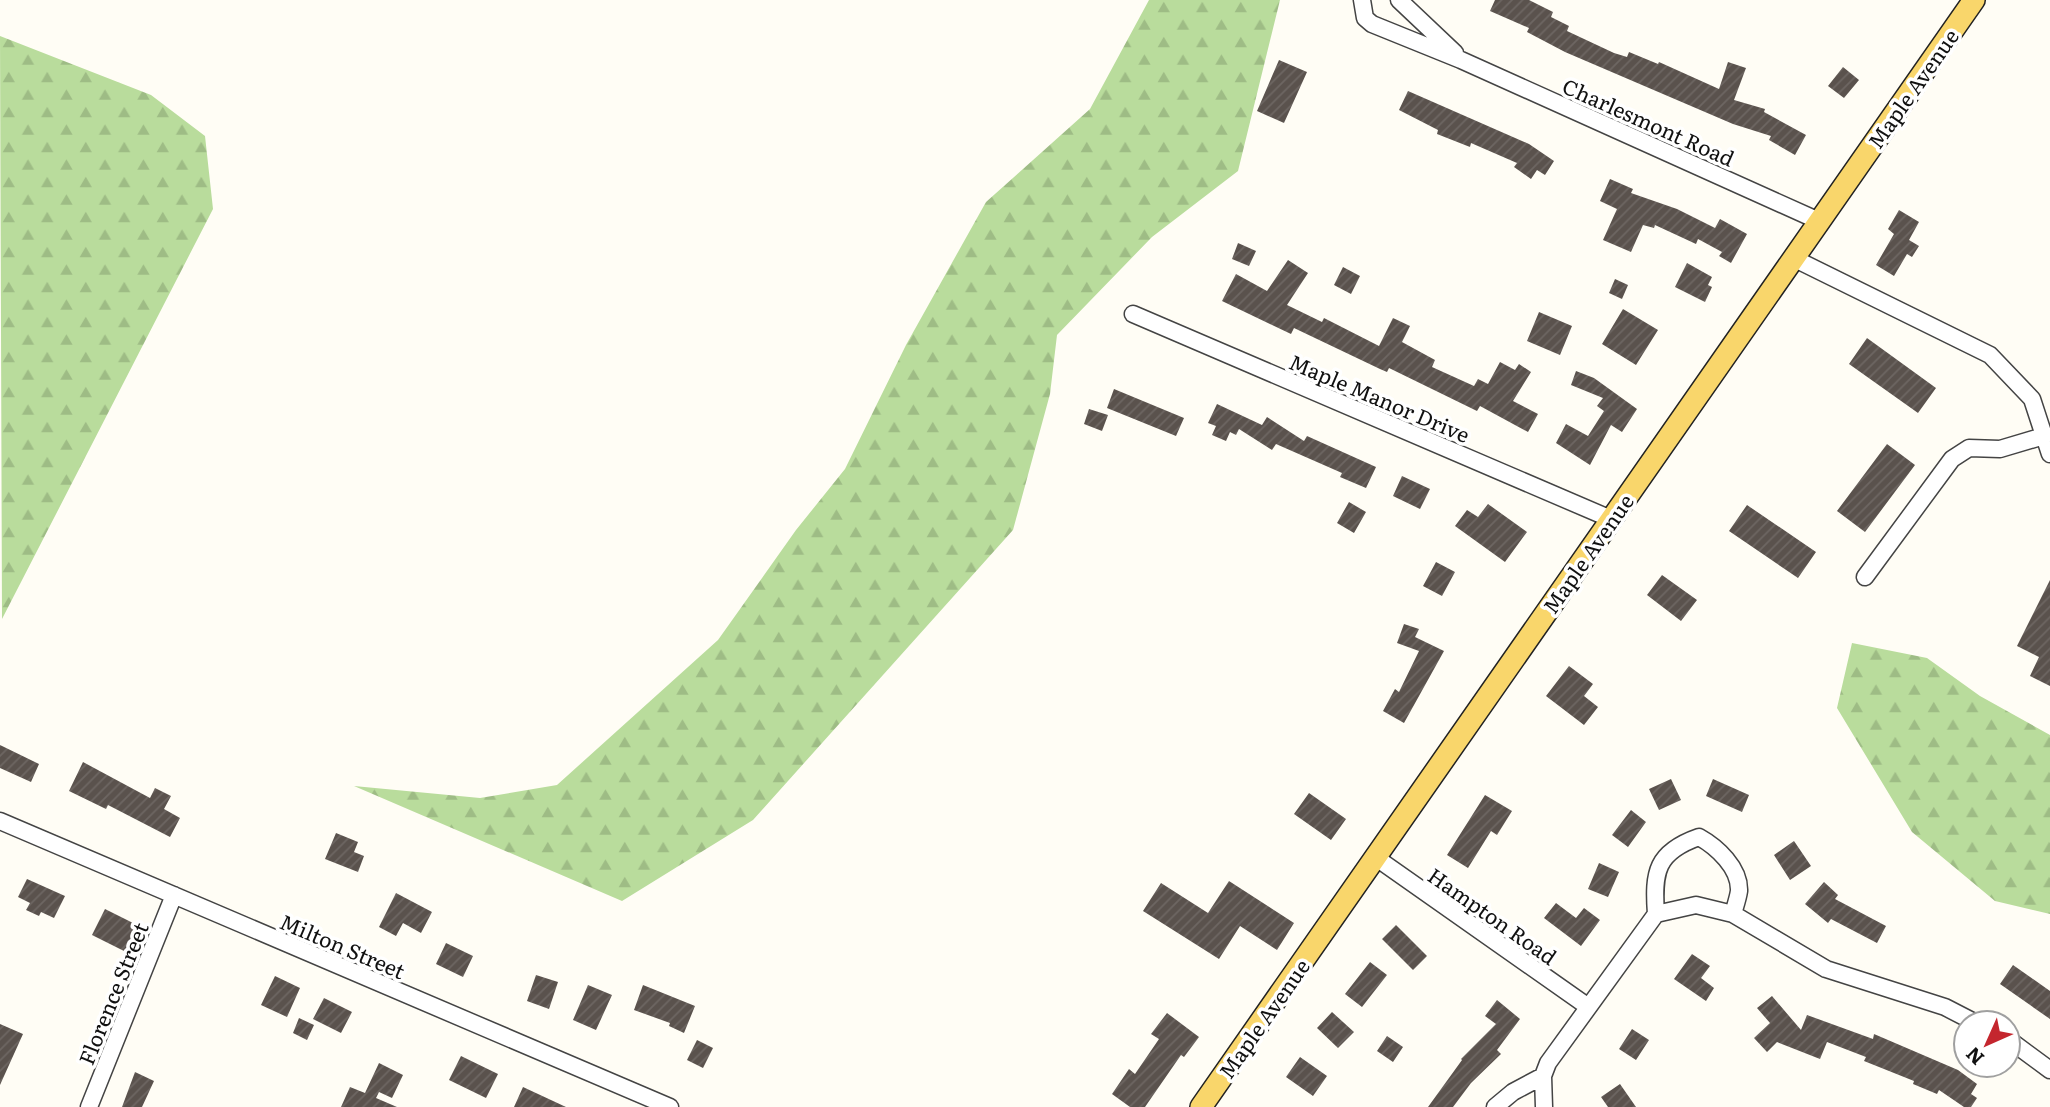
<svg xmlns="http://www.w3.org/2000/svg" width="2050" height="1107" font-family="Literata,serif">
	<defs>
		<pattern id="forest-firs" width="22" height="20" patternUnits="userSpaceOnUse" patternTransform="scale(1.75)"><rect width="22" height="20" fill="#b9dc9c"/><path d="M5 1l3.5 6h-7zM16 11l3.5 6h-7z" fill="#9ebc85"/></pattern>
		<pattern id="building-hatch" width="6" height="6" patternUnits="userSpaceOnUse" patternTransform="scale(1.75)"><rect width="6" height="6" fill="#5a524d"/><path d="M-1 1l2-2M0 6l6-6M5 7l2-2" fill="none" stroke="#6d6662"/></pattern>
	</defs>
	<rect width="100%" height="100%" fill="#fffdf5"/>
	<path fill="url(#forest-firs)" d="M1149,0H1280L1238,171L1152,237L1057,335L1050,394L1013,530L753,820L622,901L354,786L480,798L557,785L718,640L796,530L845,469L906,345L986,202L1090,109Z
		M0,36L151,95L205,136L213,209L2,619Z
		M1852,643L1927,658L1980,696L2050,735V914L1995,901L1912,832L1837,708Z"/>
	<path fill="url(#building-hatch)" d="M1495,0H1529L1553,12L1551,17L1569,26L1567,31L1614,53L1627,57L1629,52L1658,64L1659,62L1719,89L1728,62L1746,68L1734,100L1765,109L1764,112L1806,135L1795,155L1769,140L1771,136L1733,124L1565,52L1527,32L1529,28L1490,11Z
		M1279,60L1307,72L1284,123L1257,111Z
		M1843,67L1859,80L1844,98L1828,86Z
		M1408,91L1529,144L1554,161L1545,175L1537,170L1531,179L1514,167L1517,163L1471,143L1470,147L1437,134L1438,130L1399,110Z
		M1610,179L1633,189L1631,193L1677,209L1715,228L1720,219L1747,234L1731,263L1719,256L1722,252L1698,239L1696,244L1655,225L1654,228L1643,225L1631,252L1603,240L1617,209L1600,201Z
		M1899,210L1919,222L1909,240L1919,246L1912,257L1907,254L1894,276L1876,265L1894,234L1888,229Z
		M1238,243L1256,251L1249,266L1232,259Z
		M1288,260L1308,273L1287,305L1322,322L1324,318L1379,346L1393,318L1410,326L1402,342L1435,360L1432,367L1474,386L1478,379L1488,384L1500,362L1515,370L1519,364L1531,372L1513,401L1538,414L1528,432L1480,406L1477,411L1389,368L1387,372L1380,369L1294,328L1291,334L1222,301L1236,274L1267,291Z
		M1687,263L1712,277L1708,285L1712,287L1705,302L1675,287Z
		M1343,267L1360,276L1351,294L1334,285Z
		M1615,279L1628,285L1622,299L1609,293Z
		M1623,309L1658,330L1636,365L1602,344Z
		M1539,312L1572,326L1560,355L1527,341Z
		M1867,338L1936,388L1918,413L1849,364Z
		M1576,371L1594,378L1637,409L1622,432L1611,425L1590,465L1556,443L1566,424L1588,436L1604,411L1597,406L1603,398L1571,385Z
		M1114,389L1184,418L1176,436L1107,408Z
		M1217,404L1262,425L1267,417L1304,441L1307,436L1376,467L1366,488L1340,477L1342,473L1276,444L1272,450L1239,429L1236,435L1230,432L1226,441L1212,435L1216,426L1208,423Z
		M1089,409L1108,415L1102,431L1084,424Z
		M1887,444L1915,465L1865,532L1837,511Z
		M1402,476L1430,489L1420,509L1393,496Z
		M1349,502L1366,512L1354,533L1337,523Z
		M1488,504L1527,532L1505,562L1455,526L1467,510L1478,517Z
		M1747,505L1816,552L1798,578L1729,531Z
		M1436,562L1455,572L1442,596L1423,586Z
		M1662,575L1697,600L1681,621L1647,595Z
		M2050,580V686L2030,676L2039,657L2017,646Z
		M1404,624L1419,629L1415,637L1444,651L1404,723L1383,711L1395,689L1399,692L1419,651L1397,643Z
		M1569,666L1593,684L1584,696L1598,707L1584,725L1546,696Z
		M0,745L39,764L31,782L0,768Z
		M83,762L150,798L155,788L171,796L164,809L180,818L170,837L108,805L106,809L69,791Z
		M1671,779L1681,800L1659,810L1649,789Z
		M1713,779L1749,795L1742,812L1706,796Z
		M1309,793L1346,819L1331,840L1294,814Z
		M1485,795L1512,811L1497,835L1491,831L1468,868L1447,855Z
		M1631,810L1646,822L1628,847L1612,835Z
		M336,833L358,842L354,852L364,856L358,872L325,859Z
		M1794,841L1811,866L1790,880L1774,855Z
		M1599,863L1619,872L1608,897L1588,889Z
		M27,879L65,896L54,918L41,912L39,916L26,910L30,903L18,897Z
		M1229,881L1294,923L1277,950L1240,926L1219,959L1143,911L1161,883L1208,913Z
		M1824,882L1838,895L1835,899L1886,926L1877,943L1831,919L1828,923L1805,904Z
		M396,893L432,912L421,933L403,923L396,936L379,927Z
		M1556,903L1576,918L1584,908L1600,920L1581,946L1544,918Z
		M105,909L145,929L132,955L92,935Z
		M1396,925L1427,956L1413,970L1382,939Z
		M446,943L473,956L463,977L436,964Z
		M1692,954L1710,966L1701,978L1714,988L1706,1001L1674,979Z
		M1370,962L1387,975L1362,1007L1345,994Z
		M2013,965L2050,991V1019L2000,984Z
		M536,975L558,982L549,1009L527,1001Z
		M275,976L300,988L287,1017L261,1005Z
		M588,985L612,995L596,1030L573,1020Z
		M643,985L695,1006L684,1033L669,1026L670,1023L634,1010Z
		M1772,996L1801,1030L1807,1015L1873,1039L1874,1034L1958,1070L1977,1084L1971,1094L1977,1098L1971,1107H1964L1939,1090L1937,1094L1913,1084L1914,1081L1864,1061L1866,1057L1827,1042L1820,1059L1777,1042L1767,1052L1754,1038L1770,1023L1757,1008Z
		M324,998L352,1012L341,1033L313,1019Z
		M1497,1000L1520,1019L1497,1050L1501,1054L1471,1083L1453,1107H1428L1462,1060L1461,1059L1496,1024L1485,1016Z
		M1332,1012L1354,1032L1338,1048L1317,1028Z
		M1167,1013L1199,1037L1184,1057L1181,1055L1145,1107H1130L1112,1094L1129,1069L1135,1074L1159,1039L1151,1034Z
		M299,1018L314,1025L307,1040L293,1033Z
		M0,1024L23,1034L0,1085Z
		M1632,1029L1649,1040L1636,1060L1619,1049Z
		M1387,1036L1403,1047L1393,1062L1377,1051Z
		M697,1040L713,1048L703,1068L687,1060Z
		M461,1056L498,1074L486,1098L449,1080Z
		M1300,1057L1327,1076L1313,1096L1286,1077Z
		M379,1063L403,1075L392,1098L379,1092L376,1098L397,1107H341L350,1087L365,1093Z
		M135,1072L154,1081L142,1107H122Z
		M1620,1084L1636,1107H1608L1601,1097Z
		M523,1087L566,1107H514Z"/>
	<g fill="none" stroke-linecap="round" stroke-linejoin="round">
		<defs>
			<path id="minor" d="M1362,0L1365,18L1372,24L1461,60L1819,221
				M1399,0L1455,53
				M1793,258L1990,355L2032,399L2050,454
				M1133,314L1611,519
				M1865,577L1952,459L1969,448L2000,449L2044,436
				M0,821L670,1107
				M1375,857L1587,1006
				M1656,914C1653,872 1656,852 1699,837C1717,847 1740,868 1739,891C1738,898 1735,907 1733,914
				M2008,1039L2050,1070
				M89,1107L174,895
				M1495,1107L1513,1092L1543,1076
				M1544,1107L1543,1076L1548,1063L1656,914L1696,905L1733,914L1826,969L1945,1007L1976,1023"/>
			<path id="major" d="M1201,1107L1974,0"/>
		</defs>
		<use href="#minor" stroke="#444" stroke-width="19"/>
		<use href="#major" stroke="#222" stroke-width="24"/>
		<use href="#minor" stroke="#fff" stroke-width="16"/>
		<use href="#major" stroke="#f9d66b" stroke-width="21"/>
	</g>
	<g text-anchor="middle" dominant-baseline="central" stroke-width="7" stroke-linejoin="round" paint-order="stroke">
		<g font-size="21" fill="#111" stroke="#fff">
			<text transform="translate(1912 88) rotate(-55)">Maple Avenue</text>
			<text transform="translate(1649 121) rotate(24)">Charlesmont Road</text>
			<text transform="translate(1380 397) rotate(23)">Maple Manor Drive</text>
			<text transform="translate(1587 553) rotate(-55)">Maple Avenue</text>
			<text transform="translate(1493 915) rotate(35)">Hampton Road</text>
			<text transform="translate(343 945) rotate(23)">Milton Street</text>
			<text transform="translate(112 993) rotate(-68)">Florence Street</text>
			<text transform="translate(1263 1018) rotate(-55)">Maple Avenue</text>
		</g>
	</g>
	<g transform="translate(1987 1044) rotate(225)"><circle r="33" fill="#ffffff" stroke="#a0a0a0" stroke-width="2"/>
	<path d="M0-5L12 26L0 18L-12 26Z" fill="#c4262e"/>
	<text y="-10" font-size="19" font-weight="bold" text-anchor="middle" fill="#111111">N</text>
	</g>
</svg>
